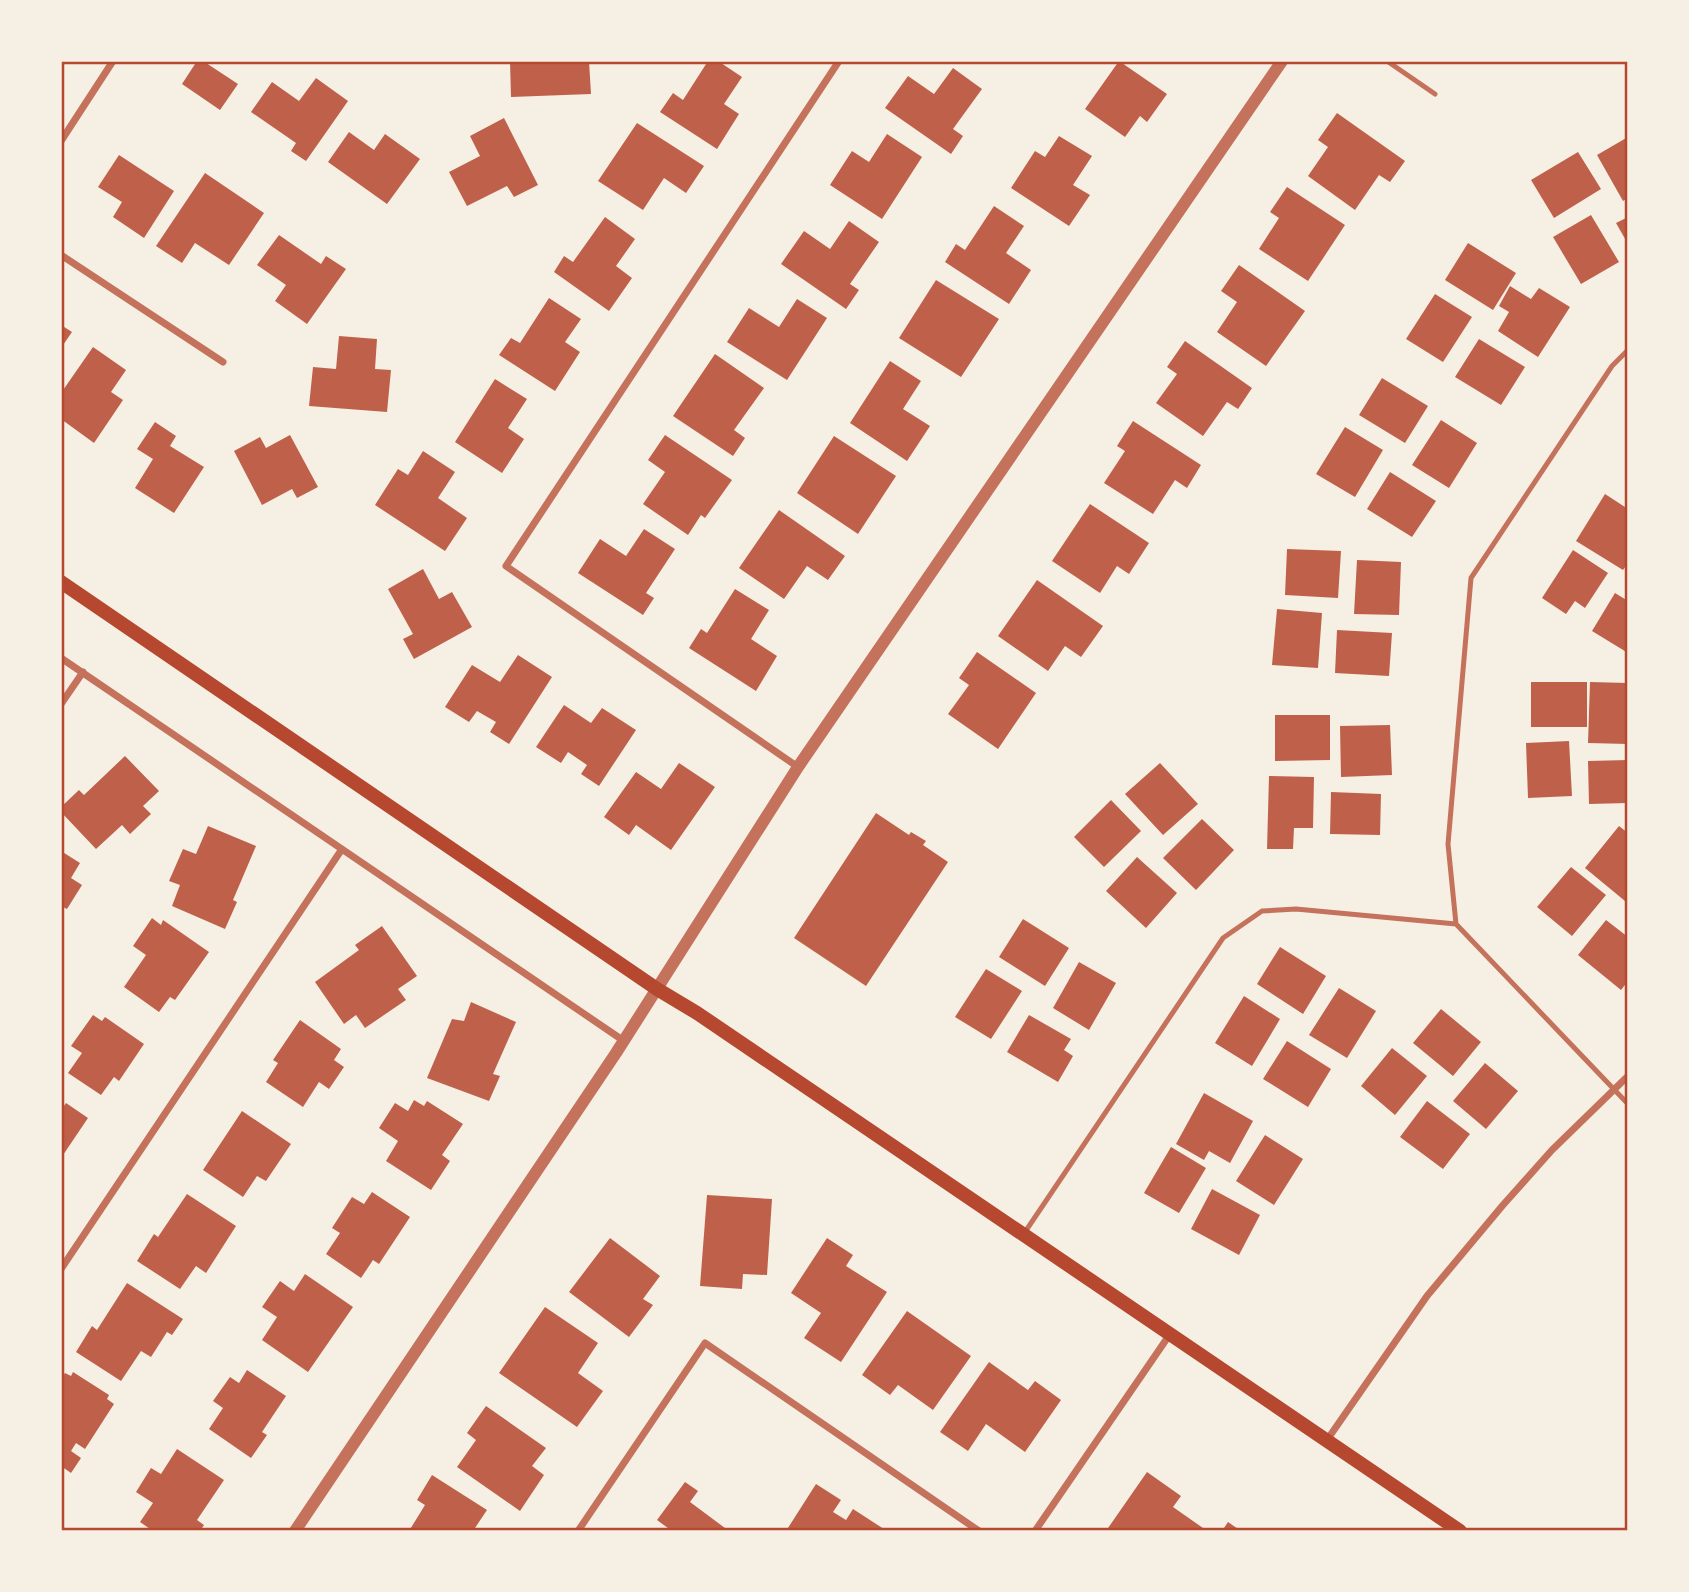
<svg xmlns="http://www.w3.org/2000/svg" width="1689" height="1592" font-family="Signika,sans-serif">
	<rect width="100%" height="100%" fill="#f6efe4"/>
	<path fill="#bf614a" d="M197,61H203L238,84L220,110L182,84Z
		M510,61H589L591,94L511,97Z
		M708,61H718L742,77L724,104L739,114L717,149L660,112L673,93L683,100Z
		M1119,61L1167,94L1147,122L1140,116L1125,137L1085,109Z
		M953,68L982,89L953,129L963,136L951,154L885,108L908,76L934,94Z
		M316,78L348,101L306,161L291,151L296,143L251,112L272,82L299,101Z
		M1337,113L1405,161L1390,182L1379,175L1355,210L1308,176L1328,147L1318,140Z
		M504,118L538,185L514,197L507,186L467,206L449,172L480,156L470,136Z
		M637,123L704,166L686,193L664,178L643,210L598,181Z
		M349,132L374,150L385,134L420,159L387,204L328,162Z
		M887,134L922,157L882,219L830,185L852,151L869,162Z
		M1059,136L1092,156L1073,185L1090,195L1069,226L1011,188L1035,151L1045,157Z
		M1628,137V198L1623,201L1597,155Z
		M1578,152L1601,189L1554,218L1531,180Z
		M119,155L174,191L144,238L113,217L122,202L98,187Z
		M205,173L264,213L229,265L195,243L182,263L156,246Z
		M1287,187L1345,225L1308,281L1259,249L1279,218L1270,212Z
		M994,206L1024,226L1006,253L1031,270L1009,304L945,262L956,244L965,250Z
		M1591,215L1619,262L1581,284L1553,237Z
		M605,217L635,239L616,266L632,278L609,311L554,272L564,256L573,262Z
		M1628,217V244L1616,223Z
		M849,221L879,242L850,284L859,290L846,309L781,264L804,231L830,249Z
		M279,235L321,264L326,256L346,269L307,324L275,301L286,285L257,265Z
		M1468,243L1516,273L1493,310L1445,280Z
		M1239,265L1305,311L1266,366L1217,332L1237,302L1221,291Z
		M936,280L999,319L961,377L899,338Z
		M1510,286L1531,299L1539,288L1570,307L1538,357L1498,331L1509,312L1499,306Z
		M1435,294L1472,317L1443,362L1406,339Z
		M549,298L581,319L565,342L580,352L555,391L499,355L511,338L520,343Z
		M797,299L827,318L787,380L727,342L749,308L779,327Z
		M61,325L72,332L61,348Z
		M339,336L377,339L375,369L391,370L387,412L309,406L313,367L336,369Z
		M1479,339L1525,367L1501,405L1455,377Z
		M1185,341L1252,388L1238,409L1227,402L1203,436L1156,403L1177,374L1167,367Z
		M93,347L126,370L111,392L123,400L94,443L61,419V393Z
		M715,354L764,388L734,430L745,438L733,456L673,416Z
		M890,361L921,381L903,409L930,426L907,461L850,423Z
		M1382,378L1428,406L1405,443L1359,415Z
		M495,379L527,399L508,428L524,439L502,473L455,442Z
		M1441,420L1477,443L1449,488L1412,465Z
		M1133,421L1201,465L1187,488L1175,480L1153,514L1104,483L1125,451L1117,446Z
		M155,422L176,436L170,446L204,467L174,513L135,488L153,459L137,449Z
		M1345,427L1383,450L1355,497L1316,474Z
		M290,435L318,487L297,498L292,489L262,505L234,451L260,437L266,448Z
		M665,435L732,480L705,518L701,515L688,535L643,504L665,472L648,460Z
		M834,436L896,476L858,534L797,493Z
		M423,451L455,472L438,498L467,518L445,551L375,505L398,469L408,475Z
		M1390,472L1436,501L1412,537L1367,509Z
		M1605,494L1628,509V563L1623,570L1576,541Z
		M1090,504L1149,543L1129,574L1117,566L1100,593L1052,561Z
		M779,510L845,556L828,580L807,566L784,599L739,568Z
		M644,529L675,549L646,593L654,598L643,615L578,573L600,539L626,556Z
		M1287,549L1341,551L1338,598L1285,595Z
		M1573,550L1608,573L1585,608L1575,601L1566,614L1542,598Z
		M1357,560L1401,562L1399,615L1354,614Z
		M423,569L439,599L452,592L472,627L414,659L403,639L413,634L388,589Z
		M1037,580L1103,626L1081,657L1065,646L1048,671L998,636Z
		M735,589L769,610L751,639L777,656L756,691L689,648L701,629L707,633Z
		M1615,593L1628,601V653L1592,631Z
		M1277,609L1322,613L1318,668L1272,665Z
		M1337,630L1392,633L1389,676L1335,673Z
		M977,652L1036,693L998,749L948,714L969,685L959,678Z
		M518,655L552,677L509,744L490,732L496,722L477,711L469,722L445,707L472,665L500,682Z
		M1531,682H1587V727H1531Z
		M1590,682L1628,683V744L1588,743Z
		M564,705L591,723L602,708L636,730L599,786L581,774L587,765L568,752L561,763L536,747Z
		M1275,715H1330V760L1275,761Z
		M1390,725L1392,775L1341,777L1340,726Z
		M1569,741L1572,796L1528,798L1526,743Z
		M125,756L159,791L143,806L151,814L130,834L122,825L96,849L61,812V807L79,790L84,795Z
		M1628,760V803L1589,804L1588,761Z
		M679,763L715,787L671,850L636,825L629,835L604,817L636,772L661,789Z
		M1160,763L1198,804L1163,835L1125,794Z
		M1269,776L1314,777L1313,828H1294L1293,849H1267Z
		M1331,792L1381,794L1380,835L1330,834Z
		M1111,800L1141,831L1104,867L1074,837Z
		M876,813L909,835L911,832L926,841L923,845L948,862L866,986L794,938Z
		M1202,819L1234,850L1196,890L1163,858Z
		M208,826L256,846L233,900L237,902L225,929L172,906L180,885L169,881L183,849L196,854Z
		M1619,826L1628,833V898L1625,901L1585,868Z
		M61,851L80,863L71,878L82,885L67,909L61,906Z
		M1137,857L1177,893L1146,928L1106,891Z
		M1571,867L1606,895L1572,936L1537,907Z
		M152,918L161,925L163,920L209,952L175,1000L170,997L159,1012L124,987L146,955L133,946Z
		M1023,919L1069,948L1045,986L999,957Z
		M1606,920L1628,937V981L1621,990L1578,955Z
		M382,926L417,976L398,989L406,1000L365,1028L356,1015L344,1024L315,982L359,950L355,945Z
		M1280,947L1326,976L1303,1014L1257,984Z
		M1079,962L1116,983L1089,1030L1053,1008Z
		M986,969L1022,991L991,1039L955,1017Z
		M1339,988L1376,1011L1347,1058L1309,1035Z
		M1244,996L1280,1019L1252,1066L1215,1043Z
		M471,1002L516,1022L493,1074L500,1076L489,1101L427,1078L452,1019L464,1021Z
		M1441,1009L1481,1042L1453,1076L1413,1043Z
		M93,1015L102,1021L105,1017L144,1044L119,1081L114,1077L101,1095L68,1073L82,1053L71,1046Z
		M1029,1015L1071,1039L1064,1050L1073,1056L1058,1082L1007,1052Z
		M300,1020L341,1049L334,1060L344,1067L329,1089L319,1082L303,1107L266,1082L278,1063L273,1060Z
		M1287,1041L1331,1069L1308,1107L1263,1079Z
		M1392,1048L1427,1076L1395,1115L1361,1086Z
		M1485,1063L1518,1091L1486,1129L1453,1101Z
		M1204,1093L1253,1121L1230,1163L1209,1151L1204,1160L1176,1144Z
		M414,1100L424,1106L427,1101L463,1124L442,1155L450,1161L431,1190L386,1161L398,1141L379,1128L395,1103L408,1111Z
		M1427,1101L1470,1134L1443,1169L1400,1137Z
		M66,1103L88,1118L61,1158V1110Z
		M242,1111L291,1144L266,1181L257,1176L243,1197L203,1170Z
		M1265,1135L1303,1159L1274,1205L1236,1181Z
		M1171,1147L1206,1168L1179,1213L1144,1193Z
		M1212,1189L1260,1215L1239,1255L1191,1229Z
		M372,1192L410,1217L379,1264L373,1260L361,1278L326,1254L340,1233L332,1228L352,1197L364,1204Z
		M187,1194L236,1226L206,1273L196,1266L180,1289L137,1261L154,1234L158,1237Z
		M707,1195L772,1199L767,1275L743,1274L742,1289L700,1286Z
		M610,1238L660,1276L643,1299L653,1305L629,1337L569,1292Z
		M827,1238L853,1255L846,1266L887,1292L841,1362L804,1338L821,1313L791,1293Z
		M305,1274L353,1307L308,1372L262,1340L277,1317L262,1307L280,1281L294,1291Z
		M127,1283L183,1319L172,1335L167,1332L151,1357L141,1351L121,1381L76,1352L92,1326L97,1330Z
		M545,1307L598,1343L578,1373L603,1391L577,1427L499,1373Z
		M907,1311L971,1356L933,1410L898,1385L890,1395L862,1375Z
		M989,1362L1028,1390L1035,1381L1061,1400L1025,1452L986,1424L968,1451L940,1432Z
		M247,1370L286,1396L262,1432L267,1435L251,1458L209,1429L223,1408L213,1401L230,1377L239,1383Z
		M73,1372L109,1395L107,1399L114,1404L85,1449L76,1443L71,1451L81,1458L71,1473L61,1466V1379L65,1373L71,1376Z
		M486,1406L546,1448L532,1466L544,1475L520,1511L457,1467L476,1440L467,1433Z
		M177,1449L224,1480L197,1520L204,1525L200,1531H153L140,1522L153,1503L136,1492L151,1468L161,1474Z
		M1147,1472L1181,1496L1173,1507L1203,1528L1201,1531H1106Z
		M432,1475L487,1510L473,1531H409L425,1505L417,1500Z
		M685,1482L698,1491L690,1502L729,1531H672L657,1520Z
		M816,1484L841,1500L833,1512L846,1520L853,1509L887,1531H786Z
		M1228,1522L1241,1531H1222Z"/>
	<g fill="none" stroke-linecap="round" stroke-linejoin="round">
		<path stroke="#c5725c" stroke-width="5" d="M1387,61L1435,94
			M1628,350L1612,366L1471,578L1448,844L1456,924L1628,1104
			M1025,1232L1223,938L1262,911L1296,909L1456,924"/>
		<path stroke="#c5725c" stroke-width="7" d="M61,141L113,61
			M61,255L223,362
			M61,658L624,1041
			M61,704L83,672
			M798,767L506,566L839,61
			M61,1269L342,849
			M1327,1440L1427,1296L1503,1205L1552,1150L1628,1076
			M578,1531L705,1343L979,1531
			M1035,1531L1170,1334"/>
		<path stroke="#c5725c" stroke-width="12" d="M295,1531L616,1053L798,767L1282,61"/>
		<path stroke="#b5482f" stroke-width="14" d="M61,582L657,989L697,1013L1460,1531"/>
	</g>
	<rect width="1689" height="1592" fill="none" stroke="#f6efe4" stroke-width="126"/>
	<rect x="63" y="63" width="1563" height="1466" fill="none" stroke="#b5482f" stroke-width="2.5"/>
</svg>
